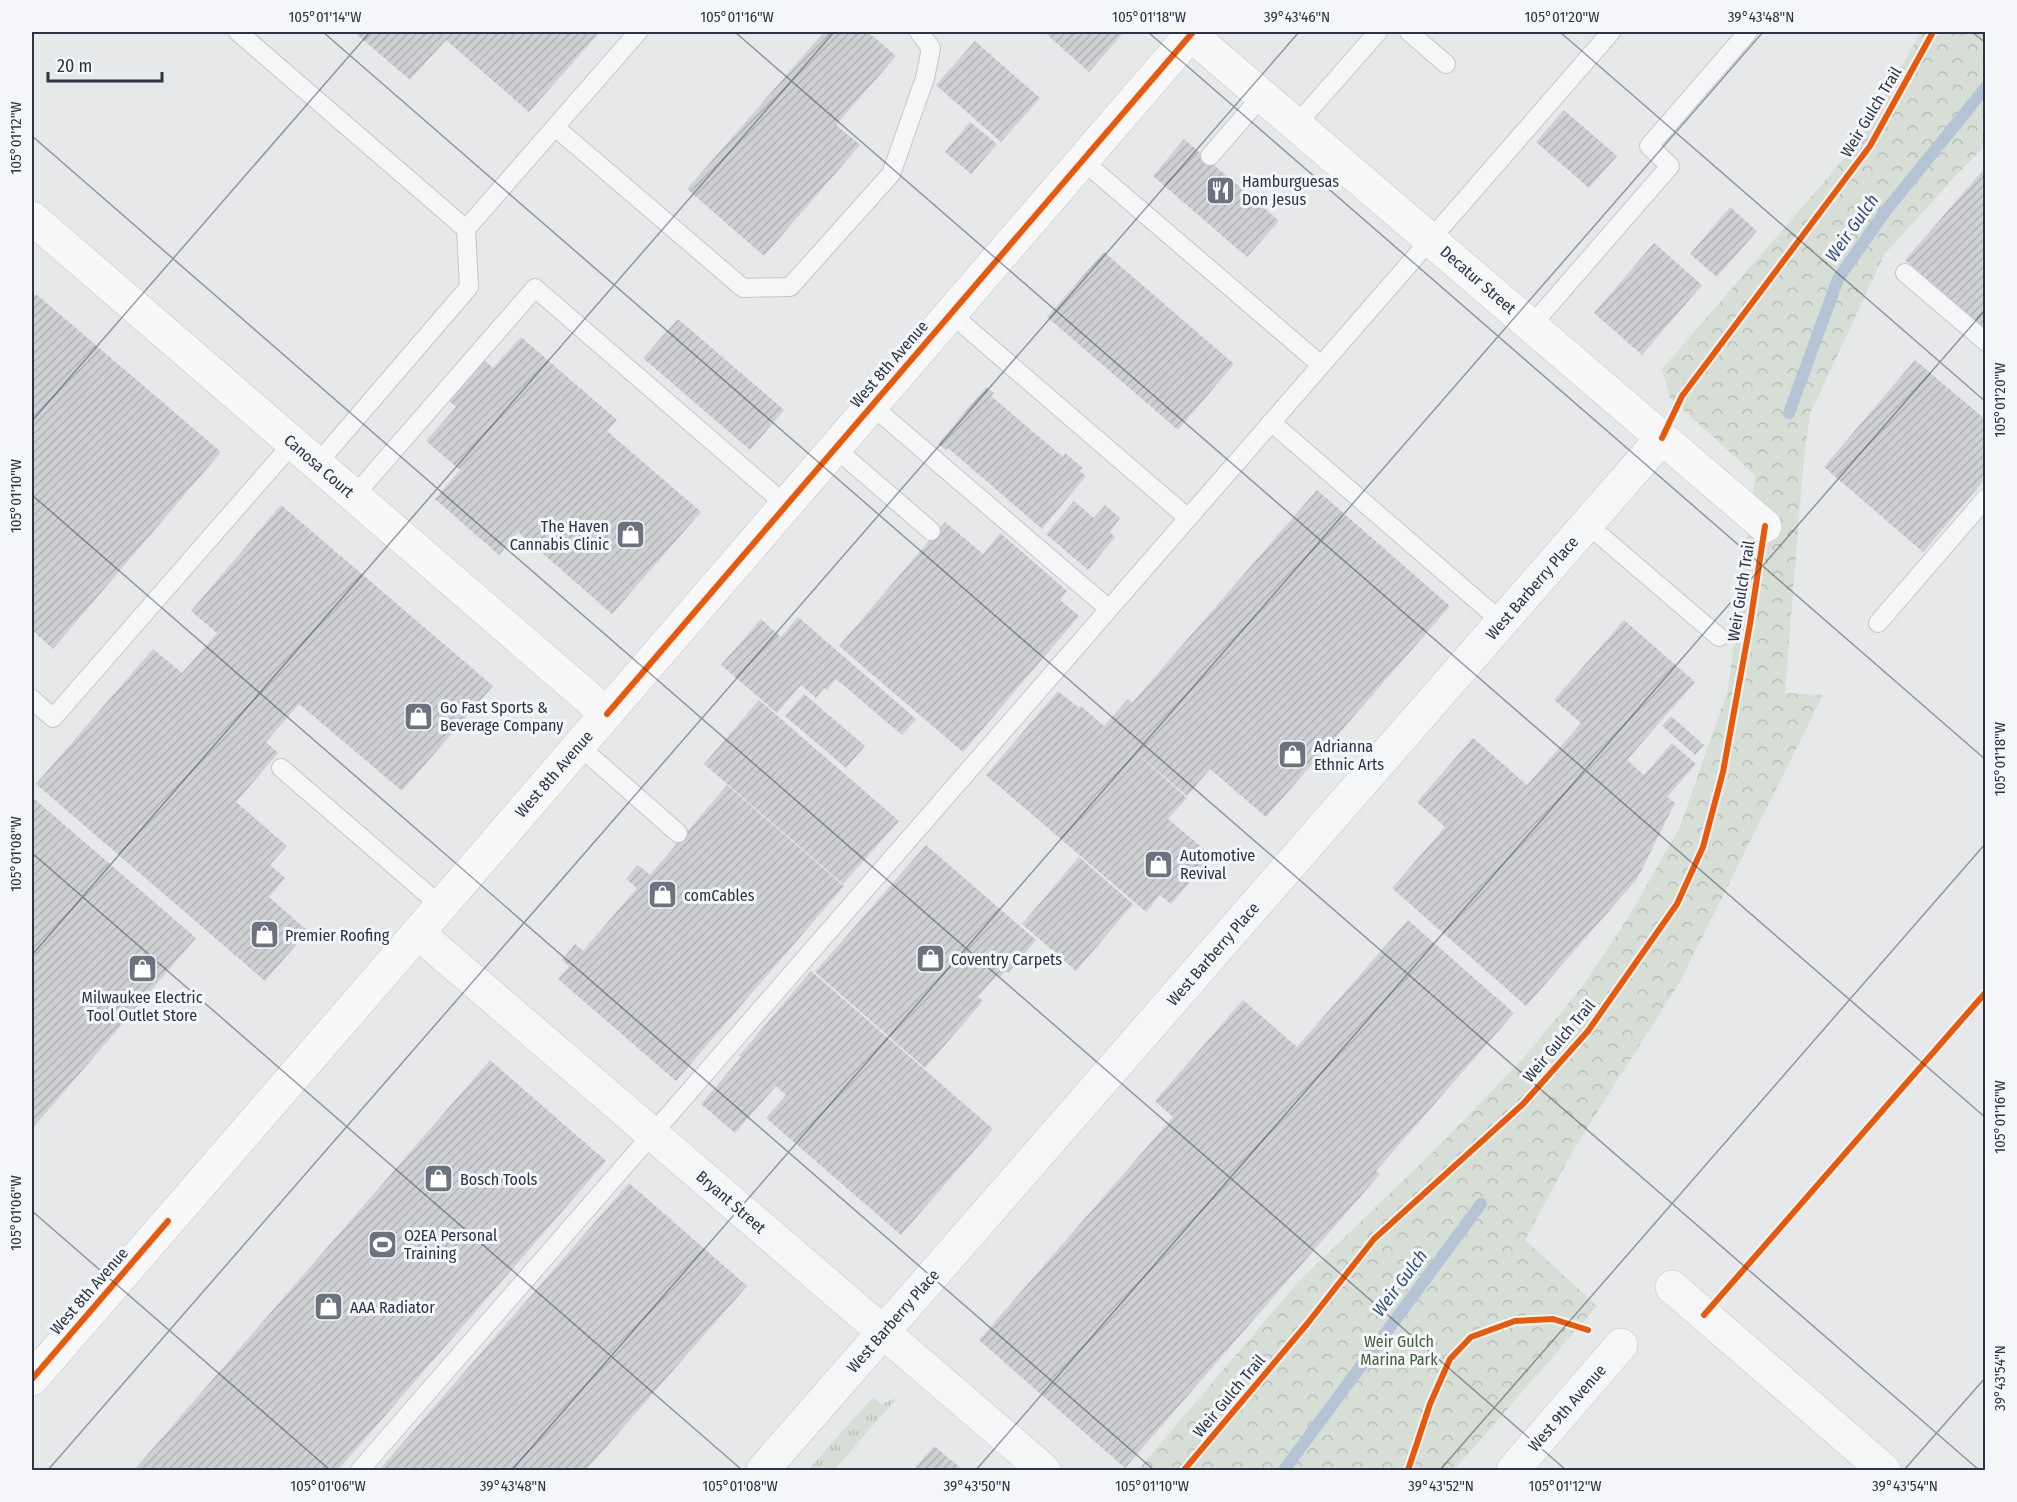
<svg xmlns="http://www.w3.org/2000/svg" width="2017" height="1502" font-family="'Fira Sans Condensed',sans-serif">
	<defs>
		<pattern id="grass-tufts" width="24" height="20" patternUnits="userSpaceOnUse" patternTransform="scale(1.5)"><rect width="24" height="20" fill="#d6ded6"/><path d="M3 7l-1-3M5 7V3M7 7l1-3M15 17l-1-3M17 17v-4M19 17l1-3" fill="none" stroke="#b8bfb9"/></pattern>
		<pattern id="park-crowns" width="20" height="18" patternUnits="userSpaceOnUse" patternTransform="scale(1.5)"><rect width="20" height="18" fill="#d6ded6"/><path d="M2 6a3 3 0 1 1 6 0M12 15a3 3 0 1 1 6 0" fill="none" stroke="#b8bfb9"/></pattern>
		<pattern id="building-hatch" width="6" height="6" patternUnits="userSpaceOnUse" patternTransform="scale(1.5)"><rect width="6" height="6" fill="#ced0d3"/><path d="M-1 1l2-2M0 6l6-6M5 7l2-2" fill="none" stroke="#b1b3b6"/></pattern>
	</defs>
	<rect width="100%" height="100%" fill="#e6e8ea"/>
	<path fill="url(#grass-tufts)" d="M873,1397L881,1404L897,1398L834,1470H811L810,1468Z"/>
	<path fill="url(#park-crowns)" d="M1921,32H1985V146L1958,173L1884,255L1810,414L1803,466L1785,693L1823,695L1681,980L1575,1147L1525,1240L1597,1306L1454,1470H1138L1300,1280L1439,1146L1526,1055L1582,987L1628,918L1680,827L1728,690L1755,475L1670,398L1662,369L1857,144Z"/>
	<g fill="none" stroke-linecap="round" stroke-linejoin="round">
		<path stroke="#b4c4d5" stroke-width="12" d="M1789,413L1838,279L1884,213L1986,87
			M1284,1470L1481,1204"/>
	</g>
	<path fill="url(#building-hatch)" d="M354,32H600L529,112L446,40L410,80Z
		M824,32H868L896,56L836,125L860,145L764,256L687,189Z
		M1044,32H1124L1089,72Z
		M975,41L1040,98L1001,142L936,85Z
		M1564,110L1617,156L1589,188L1536,142Z
		M970,122L997,144L971,174L945,152Z
		M1184,139L1279,221L1247,257L1153,176Z
		M1986,167V329L1905,260Z
		M1730,207L1757,231L1717,277L1690,254Z
		M1654,243L1702,285L1642,355L1594,313Z
		M1104,252L1234,364L1178,430L1047,317Z
		M36,294L221,452L53,649L32,630V299Z
		M678,319L784,410L750,450L643,358Z
		M521,337L617,420L607,431L701,512L612,614L518,532L499,555L435,499L460,470L426,441L456,407L446,398L481,357L493,368Z
		M1915,360L1986,420V478L1923,552L1824,467Z
		M986,387L994,393L991,396L1063,457L1065,453L1083,468L1080,471L1086,476L1042,529L948,448L946,450L938,444Z
		M1317,490L1450,606L1266,817L1210,769L1187,796L1125,743L1187,798L1168,819L1212,856L1171,904L1160,895L1146,912L986,775L1058,691L1079,708L1081,706L1104,726L1128,699L1132,703Z
		M1074,501L1094,518L1105,505L1120,518L1110,532L1115,537L1088,570L1046,534Z
		M281,505L493,686L402,791L299,704L266,742L278,753L236,802L287,846L270,865L285,878L269,897L308,931L265,981L36,784L153,649L182,673L217,633L191,611Z
		M945,522L983,554L1000,533L1067,591L1060,600L1079,616L963,752L839,646Z
		M798,617L916,719L902,735L836,679L827,690L824,688L816,698L801,685L777,713L721,665L761,619L781,637Z
		M1624,620L1695,682L1627,760L1644,775L1672,743L1696,764L1667,797L1675,803L1637,879L1526,1006L1392,888L1445,827L1417,802L1473,738L1527,785L1581,723L1554,700Z
		M804,694L865,746L846,768L785,716Z
		M759,700L899,821L843,884L704,764Z
		M1671,716L1704,745L1695,755L1662,726Z
		M727,785L844,886L676,1081L558,979L569,966L562,960L575,944L583,951L637,888L626,879L638,865L650,875Z
		M32,797L196,938L32,1129Z
		M926,845L1036,940L1008,973L1006,971L1000,977L997,975L978,997L983,1001L925,1068L815,972Z
		M1079,857L1133,904L1076,971L1022,924Z
		M1408,920L1514,1013L1376,1171L1380,1174L1125,1468L979,1340L1173,1117L1155,1101L1243,1000L1297,1047Z
		M811,971L993,1129L901,1235L766,1118L786,1095L776,1086L735,1133L701,1104L741,1057L739,1056Z
		M490,1060L606,1161L338,1470H134Z
		M629,1183L747,1286L586,1470H379Z
		M934,1446L963,1470H913Z"/>
	<g fill="none" stroke-linecap="round" stroke-linejoin="round">
		<defs>
			<path id="lane" d="M238,32L466,229
				M1409,32L1446,64
				M1296,125L1378,32
				M555,127L743,288L790,287L891,174L925,78L931,48L919,32
				M1210,156L1262,96
				M1082,160L1321,365
				M1905,273L1986,342
				M950,313L1188,518
				M1531,326L1670,166L1649,146L1748,32
				M871,405L1109,609
				M1271,422L1502,622
				M835,448L931,531
				M317,464L469,287L466,229L638,32
				M354,496L535,288L786,505
				M1587,524L1719,637
				M1878,623L1986,498
				M32,699L53,718L293,443
				M579,746L678,833
				M281,768L441,906
				M360,1470L1611,32"/>
			<path id="street" d="M418,933L1044,1470
				M1672,1287L1884,1470
				M763,1470L1662,438
				M1513,1470L1621,1345"/>
			<path id="secondary" d="M1190,34L1765,526
				M32,218L607,714
				M32,1379L441,906L1193,32"/>
		</defs>
		<use href="#lane" stroke="#c4c6c8" stroke-width="20"/>
		<use href="#street" stroke="#c4c6c8" stroke-width="34"/>
		<use href="#secondary" stroke="#c4c6c8" stroke-width="34"/>
		<use href="#lane" stroke="#f5f6f7" stroke-width="18"/>
		<use href="#street" stroke="#f5f6f7" stroke-width="33"/>
		<use href="#secondary" stroke="#f8f8f8" stroke-width="33"/>
		<defs>
			<path id="cycleway" d="M1662,438L1682,396L1870,146L1933,32
				M607,714L1193,32
				M1704,1315L1986,992
				M32,1379L168,1221
				M1184,1470L1307,1324L1374,1239L1523,1104L1588,1031L1677,904L1703,847L1723,772L1750,624L1765,526
				M1408,1470L1430,1404L1450,1359L1471,1337L1515,1321L1553,1319L1588,1330"/>
		</defs>
		<use href="#cycleway" stroke="#f4f6f9" stroke-width="10"/>
		<use href="#cycleway" stroke="#e8590c" stroke-width="6"/>
	</g>
	<path fill="none" stroke="#2b3445" stroke-width="1.5" stroke-opacity="0.45" d="M323,32L1979,1470M735,32L1986,1118M1148,32L1986,760M1560,32L1986,402M1972,32L1986,43M32,136L1566,1470M32,421L370,32M32,495L1154,1470M32,853L742,1470M32,955L834,32M32,1211L330,1470M48,1470L1299,32M512,1470L1763,32M976,1470L1986,309M1440,1470L1986,843M1904,1470L1986,1377"/>
	<defs>
		<symbol id="restaurant-square" viewBox="-11 -11 22 22"><rect x="-9" y="-9" width="18" height="18" rx="4" fill="#6c737f" stroke="#f4f6f9"/><path d="M-5-6h1v4h1v-4h1v4h1v-4h1v5L-1.5 .5V6h-2V.5L-5-1ZM5-6V6H3V1.5H1.5Q1.5-4 5-6Z" fill="#fff"/></symbol>
		<symbol id="shop-square" viewBox="-11 -11 22 22"><rect x="-9" y="-9" width="18" height="18" rx="4" fill="#6c737f" stroke="#f4f6f9"/><path d="M-5-2.5h2.3a2.7 3.5 0 0 1 5.4 0H5L5.5 6h-11ZM-1.5-2.5h3a1.5 2.3 0 0 0-3 0Z" fill="#fff"/></symbol>
		<symbol id="stadium-square" viewBox="-11 -11 22 22"><rect x="-9" y="-9" width="18" height="18" rx="4" fill="#6c737f" stroke="#f4f6f9"/><path d="M0-5a6.5 5 0 1 0 0 10a6.5 5 0 1 0 0-10ZM-3.5-1.8h7v3.6h-7Z" fill="#fff"/></symbol>
	</defs>
	<g fill-rule="evenodd">
		<use href="#restaurant-square" x="1204" y="174" width="33" height="33"/>
		<use href="#shop-square" x="614" y="518" width="33" height="33"/>
		<use href="#shop-square" x="402" y="700" width="33" height="33"/>
		<use href="#shop-square" x="1276" y="738" width="33" height="33"/>
		<use href="#shop-square" x="1142" y="848" width="33" height="33"/>
		<use href="#shop-square" x="646" y="878" width="33" height="33"/>
		<use href="#shop-square" x="248" y="918" width="33" height="33"/>
		<use href="#shop-square" x="914" y="942" width="33" height="33"/>
		<use href="#shop-square" x="126" y="952" width="33" height="33"/>
		<use href="#shop-square" x="422" y="1162" width="33" height="33"/>
		<use href="#stadium-square" x="366" y="1228" width="33" height="33"/>
		<use href="#shop-square" x="312" y="1290" width="33" height="33"/>
	</g>
	<g text-anchor="middle" dominant-baseline="central" stroke-width="6" stroke-linejoin="round" paint-order="stroke">
		<g font-size="16" fill="#2b3445" stroke="#f4f6f9">
			<text transform="translate(1871 112) rotate(-59)">Weir Gulch Trail</text>
			<text transform="translate(1478 280) rotate(41)">Decatur Street</text>
			<text transform="translate(889 364) rotate(-49)">West 8th Avenue</text>
			<text transform="translate(319 466) rotate(41)">Canosa Court</text>
			<text transform="translate(1532 588) rotate(-49)">West Barberry Place</text>
			<text transform="translate(1741 591) rotate(-81)">Weir Gulch Trail</text>
			<text transform="translate(554 774) rotate(-49)">West 8th Avenue</text>
			<text transform="translate(1213 954) rotate(-49)">West Barberry Place</text>
			<text transform="translate(1559 1041) rotate(-50)">Weir Gulch Trail</text>
			<text transform="translate(731 1202) rotate(41)">Bryant Street</text>
			<text transform="translate(89 1291) rotate(-49)">West 8th Avenue</text>
			<text transform="translate(893 1321) rotate(-49)">West Barberry Place</text>
			<text transform="translate(1229 1396) rotate(-50)">Weir Gulch Trail</text>
			<text transform="translate(1567 1408) rotate(-49)">West 9th Avenue</text>
		</g>
		<g font-size="16" fill="#2b3445" stroke="#f4f6f9" text-anchor="start">
			<text x="1242" y="181">Hamburguesas<tspan x="1242" dy="18">Don Jesus</tspan></text>
			<text x="609" y="526" text-anchor="end">The Haven<tspan x="609" dy="18">Cannabis Clinic</tspan></text>
			<text x="440" y="707">Go Fast Sports &amp;<tspan x="440" dy="18">Beverage Company</tspan></text>
			<text x="1314" y="746">Adrianna<tspan x="1314" dy="18">Ethnic Arts</tspan></text>
			<text x="1180" y="855">Automotive<tspan x="1180" dy="18">Revival</tspan></text>
			<text x="684" y="895">comCables</text>
			<text x="285" y="935">Premier Roofing</text>
			<text x="951" y="959">Coventry Carpets</text>
			<text x="142" y="997" text-anchor="middle">Milwaukee Electric<tspan x="142" dy="18">Tool Outlet Store</tspan></text>
			<text x="460" y="1179">Bosch Tools</text>
			<text x="404" y="1235">O2EA Personal<tspan x="404" dy="18">Training</tspan></text>
			<text x="350" y="1307">AAA Radiator</text>
		</g>
		<g font-size="16" fill="#3f6138" stroke="#f4f6f9">
			<text x="1399" y="1341">Weir Gulch<tspan x="1399" dy="18">Marina Park</tspan></text>
		</g>
		<g font-size="18" font-style="italic" fill="#34527a" stroke="#f4f6f9">
			<text transform="translate(1852 228) rotate(-55)">Weir Gulch</text>
			<text transform="translate(1400 1283) rotate(-53)">Weir Gulch</text>
		</g>
	</g>
	<rect width="2017" height="1502" fill="none" stroke="#f4f6f9" stroke-width="66"/>
	<path d="M48 72v9h114v-9" fill="none" stroke="#2b3445" stroke-width="3"/>
	<text x="57" y="72" font-size="18" fill="#2b3445" stroke="#f4f6f9" stroke-width="4.5" paint-order="stroke">20 m</text>
	<rect x="33" y="33" width="1951" height="1436" fill="none" stroke="#2b3445" stroke-width="2"/>
	<g font-size="15" text-anchor="middle" fill="#2b3445">
		<text x="325" y="22">105°01'14"W</text>
		<text x="737" y="22">105°01'16"W</text>
		<text x="1149" y="22">105°01'18"W</text>
		<text x="1297" y="22">39°43'46"N</text>
		<text x="1562" y="22">105°01'20"W</text>
		<text x="1761" y="22">39°43'48"N</text>
		<text transform="translate(16 138) rotate(-90)" y="5">105°01'12"W</text>
		<text transform="translate(2000 400) rotate(-90)" y="5">105°01'20"W</text>
		<text transform="translate(16 496) rotate(-90)" y="5">105°01'10"W</text>
		<text transform="translate(2000 759) rotate(-90)" y="5">105°01'18"W</text>
		<text transform="translate(16 854) rotate(-90)" y="5">105°01'08"W</text>
		<text transform="translate(2000 1117) rotate(-90)" y="5">105°01'16"W</text>
		<text transform="translate(16 1213) rotate(-90)" y="5">105°01'06"W</text>
		<text transform="translate(2000 1378) rotate(-90)" y="5">39°43'54"N</text>
		<text x="328" y="1491">105°01'06"W</text>
		<text x="513" y="1491">39°43'48"N</text>
		<text x="740" y="1491">105°01'08"W</text>
		<text x="977" y="1491">39°43'50"N</text>
		<text x="1152" y="1491">105°01'10"W</text>
		<text x="1441" y="1491">39°43'52"N</text>
		<text x="1565" y="1491">105°01'12"W</text>
		<text x="1905" y="1491">39°43'54"N</text>
	</g>
</svg>
